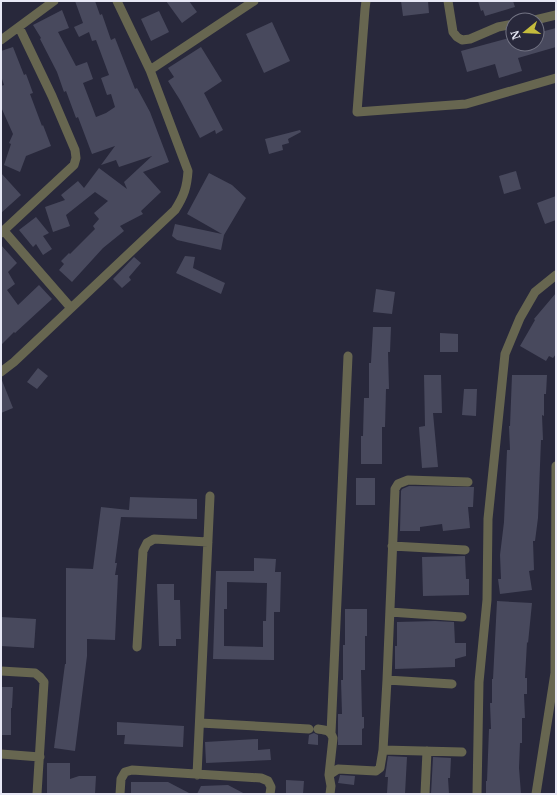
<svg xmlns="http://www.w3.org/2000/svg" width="557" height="795" font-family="Merriweather,serif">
	<rect width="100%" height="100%" fill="#28283b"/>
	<path fill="#48495d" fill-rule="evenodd" d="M75,1H95L100,15L102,14L111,40L115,38L135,89L137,88L150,112L169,162L143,172L161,192L141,211L143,214L120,226L124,231L103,248L72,282L59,270L64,264L61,261L69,253L70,254L95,229L93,226L99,219L94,213L108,201L95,192L66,215L70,226L53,232L45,207L65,200L61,195L78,181L84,188L99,168L127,189L124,182L152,156L119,167L116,160L101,165L115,146L92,154L78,117L76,118L66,91L64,92L57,72L40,39L41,38L33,25L62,10L69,28L58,32L76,66L87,62L93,79L83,83L96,117L106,113L115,107L111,94L107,95L101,78L109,75L96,40L92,41L89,32L79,37L74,27L83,23Z
		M166,1H189L197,12L182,23Z
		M401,1H428L429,13L403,16Z
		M478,1H513L515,7L485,16L483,10L481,11Z
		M159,11L169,32L151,41L141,19Z
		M272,22L290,61L264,73L246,34Z
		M556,28V47L518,58L522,71L499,78L495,64L467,72L461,51L513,37V44H537V33Z
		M13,47L24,75L26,74L33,93L30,94L42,126L43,125L51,146L26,156L20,172L4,165L11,144L9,143L13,134L1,107V86L4,85L1,76V51Z
		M201,47L222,81L204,93L223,130L216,134L215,130L200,138L180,100L168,81L174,77L168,68Z
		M300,130L301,132L288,139L289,143L282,145L283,150L269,154L265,139Z
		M516,171L521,189L504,194L499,176Z
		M1,173L21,195L1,213Z
		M209,173L232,185L246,198L224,235L221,250L177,240L172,236L175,224L222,234L187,214Z
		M556,196V220L545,224L537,203Z
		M36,217L49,233L43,236L52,249L43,255L36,244L33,247L19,230Z
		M1,245L17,263L8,272L15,284L7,290L18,305L39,285L52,299L15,333L14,332L1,345Z
		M185,256L195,257L193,268L225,283L221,294L176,273Z
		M134,257L141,263L129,277L131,280L122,288L113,279Z
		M376,289L395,292L392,314L373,312Z
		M556,293V354L553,358L549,356L546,361L520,346L535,320L534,319Z
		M373,327H391L390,352H388L389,389H386L385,427H382V464H361V436H363L364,398H369V363H371Z
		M440,333L458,334V352H440Z
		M38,368L48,376L37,389L27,382Z
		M424,375H441L442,413H433L438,467L422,468L419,427L425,426Z
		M512,375H547L546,394H544V416L542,415L543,440H541L538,518L535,541H533L534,570L529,571L532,590L500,594L498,579H501L500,555L504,522L507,450H510L509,426H510Z
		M1,378L13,408L1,413Z
		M464,389H477L476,416L462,415Z
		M356,478H375V505H356Z
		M409,486L474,487L473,507H468L470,528L443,531L442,524L420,527V531H400L401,491L402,489Z
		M130,497L197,499V519L121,517L115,563H117L115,575H118L115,640L87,639V656L75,751L54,748L65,664H66V568L93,569L101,507L129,510Z
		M465,556L466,579H469V595L423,596L422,557Z
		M254,558L276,559L275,572H281L280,612H274V660L213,659L216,571H254ZM227,582L267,583L266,621H263V647L224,646V609H227Z
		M157,584H174V600H180L181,639H176V646H159Z
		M497,601L532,603L528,643L527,642L525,678H527V694H524L525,718H522V743H520L519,768L521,794H486V781H487L489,729H491L490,703H492V679H493Z
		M345,609H367V636H365V670H361L362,717H364V728L362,729V745H338V714H342L341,680H343V645H345Z
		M1,617L36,619L34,648L1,646Z
		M435,621L454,622L455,643H466V656L455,659V667L395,669V646H397V622Z
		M1,687H13L12,708H11V735H1Z
		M117,722L184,726L183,747L124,744L125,735H117Z
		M314,733L318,735V745L308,744L309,735Z
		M258,739V750L270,749L271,760L206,763L205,742Z
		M388,756L407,757L405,794L387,793L388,777H385Z
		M433,757L451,758L450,778H448L449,794H431Z
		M47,763H70V779L79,776H96L95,794H47Z
		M340,775L355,776L354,785L338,783Z
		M286,780L304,781L303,794H286Z
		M131,782H168L191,794H131Z
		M228,785L245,794H197L201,786Z"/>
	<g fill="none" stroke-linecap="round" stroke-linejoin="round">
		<path stroke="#676650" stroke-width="9" d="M366,1L365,9L357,112L466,104L556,78
			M448,1L453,32L457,37L462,40L470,39L498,27L513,24
			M535,20L556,15
			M1,40L54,1
			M150,70L254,1
			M4,231L71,308
			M1,233L74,165L76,158L75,150L52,96L19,27
			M1,372L14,362L175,210C184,196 187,187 188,171L150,70L117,1
			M392,546L465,550
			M390,612L462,617
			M137,647L143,551L147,543L154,539L208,542
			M1,671L35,673L40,677L44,682L37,794
			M387,680L452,684
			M200,723L309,729
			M318,729C326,730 330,730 333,738L329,775
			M331,733L348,356
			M383,750L462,752
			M1,754L40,757
			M197,775L210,496
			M120,794L121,779L125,772L132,770L261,778L268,781L271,787L270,794
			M330,794L331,786L329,775L338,769L376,771L380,768L383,750L387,680L395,489L398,484L408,480L468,482
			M425,794L427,751
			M477,794L479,682L487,600L488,519L505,354L520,318L535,292L556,275
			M536,794L555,673L556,466"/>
	</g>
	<rect width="557" height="795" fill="none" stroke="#e7e8f5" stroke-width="4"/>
	<g transform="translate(525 32) rotate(252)"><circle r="19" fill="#28283b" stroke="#747585"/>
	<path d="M0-3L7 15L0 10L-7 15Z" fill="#c5bc3d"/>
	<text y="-6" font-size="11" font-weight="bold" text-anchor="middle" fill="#e7e8f5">N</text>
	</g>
</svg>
